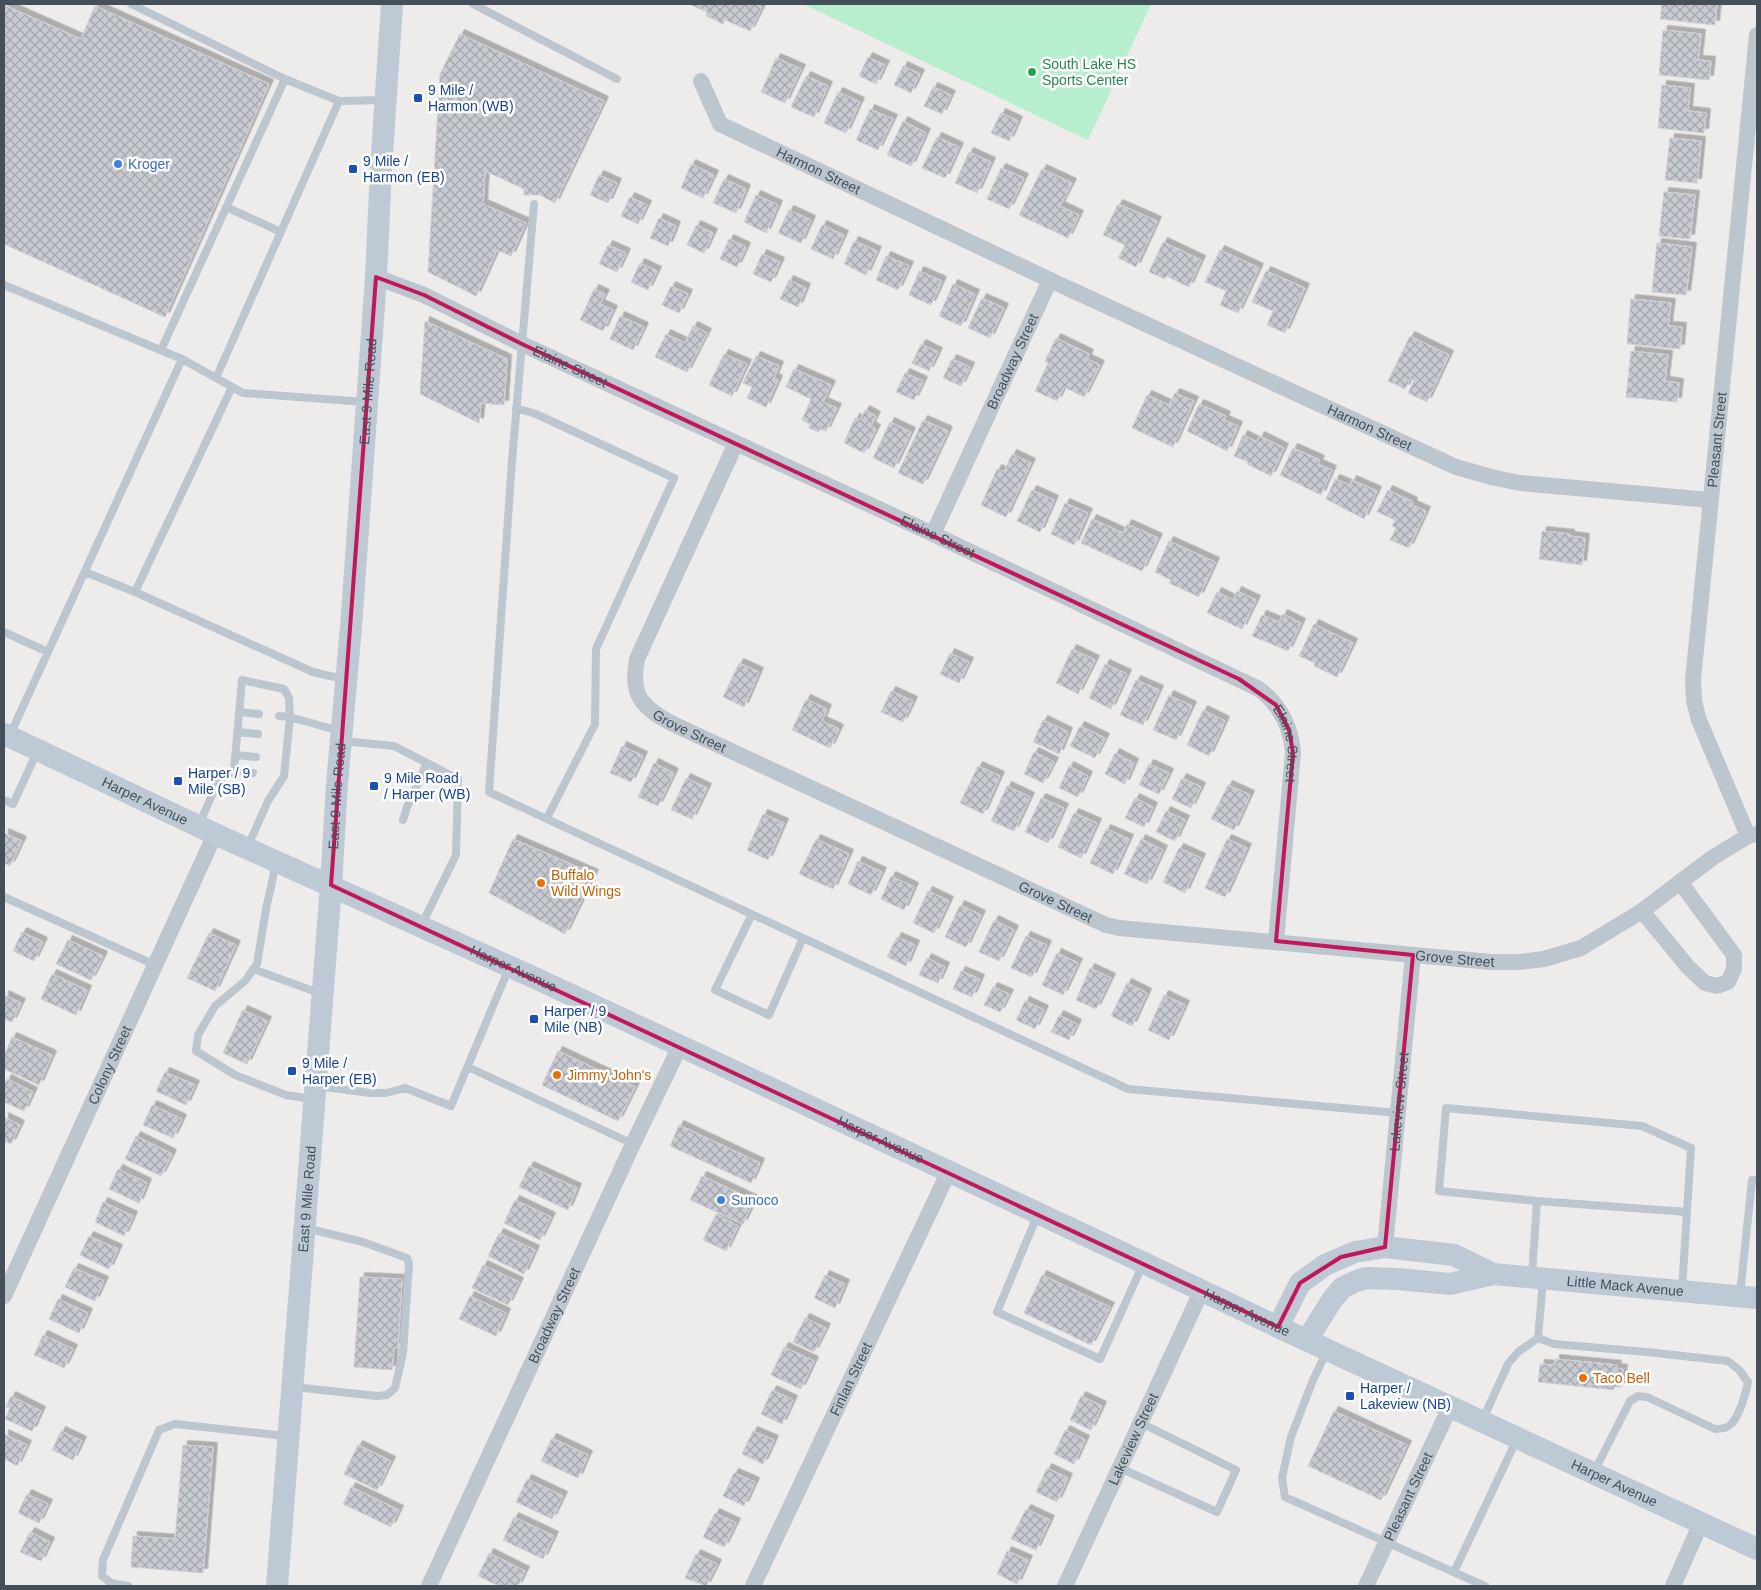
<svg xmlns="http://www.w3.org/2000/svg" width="1761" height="1590" font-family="Arial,sans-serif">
	<defs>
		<pattern id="building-cross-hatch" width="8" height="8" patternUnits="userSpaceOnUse" patternTransform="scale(1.25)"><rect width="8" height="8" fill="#c8cad1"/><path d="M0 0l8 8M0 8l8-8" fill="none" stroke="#a4a6ad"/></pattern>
		<filter id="shadow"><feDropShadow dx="4.5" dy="-4.5" stdDeviation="0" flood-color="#0004"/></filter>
	</defs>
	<rect width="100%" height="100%" fill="#eeebeb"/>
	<path fill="#b7eecd" d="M803,4H1151L1088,140Z"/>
	<path fill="url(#building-cross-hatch)" stroke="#cfd1d8" filter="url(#shadow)" d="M689,4H755L762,7L750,31L725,20L723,24L706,16L707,12Z
		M1662,4H1717L1715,25L1660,19Z
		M4,5L81,39L95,6L269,84L165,317L4,244Z
		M1663,30L1701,34L1698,60L1711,61L1709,80L1659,75Z
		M460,34L604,101L555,203L540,195H524V189L485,171L483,204L526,223L511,256L497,250L476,296L428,272L440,74Z
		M868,57L885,65L876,84L859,76Z
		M776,58L801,69L785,103L761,92Z
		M903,66L920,74L911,93L894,85Z
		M806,76L828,86L814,117L791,107Z
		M1662,85L1690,88L1688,111L1706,113L1704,133L1658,128Z
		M933,87L951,95L942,114L924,106Z
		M838,92L860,102L846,133L824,123Z
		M870,109L893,119L878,150L856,140Z
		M1001,113L1018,121L1009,141L991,133Z
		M903,121L926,133L911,166L887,155Z
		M937,137L959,147L945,178L922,168Z
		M1670,138L1701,141L1697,183L1665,180Z
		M969,152L991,162L977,193L955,183Z
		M691,164L714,175L703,198L681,188Z
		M1001,168L1024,178L1009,209L987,199Z
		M1042,169L1072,183L1060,206L1079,215L1068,238L1019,215Z
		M599,175L617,183L608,203L590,195Z
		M724,179L746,189L736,213L713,203Z
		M1664,192L1695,195L1690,239L1659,236Z
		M756,195L778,205L766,233L744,222Z
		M630,197L647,205L638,224L621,216Z
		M1118,204L1157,221L1136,267L1118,258L1125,245L1103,235Z
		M789,210L811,220L801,243L778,233Z
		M659,218L676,226L668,246L650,238Z
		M696,225L713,233L704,253L687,245Z
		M822,225L844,235L833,259L811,249Z
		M729,239L746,247L737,267L720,259Z
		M854,241L877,251L866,275L844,264Z
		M1163,242L1201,260L1189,287L1166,276L1165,279L1149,272Z
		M1657,243L1692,247L1686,295L1652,292Z
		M608,245L626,253L617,272L599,264Z
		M1220,250L1259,268L1238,313L1220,305L1226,291L1205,282Z
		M762,254L780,262L771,282L753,274Z
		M886,256L909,266L898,290L876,280Z
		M640,263L657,271L648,290L631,282Z
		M919,271L942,281L931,305L909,295Z
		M1266,271L1305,288L1285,333L1267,325L1273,311L1252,302Z
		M789,280L806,288L798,307L780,299Z
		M953,284L975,294L961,326L939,316Z
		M671,286L688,294L679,313L662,305Z
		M594,289L605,294L600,304L613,310L603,331L580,320Z
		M982,298L1004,308L990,338L968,328Z
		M1631,299L1671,303L1668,326L1682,327L1680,349L1627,344Z
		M620,316L644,327L633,350L610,339Z
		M425,321L507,359L504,405L481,403L479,423L420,394Z
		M693,326L707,333L687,372L655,357L666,334L685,343Z
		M1410,336L1449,355L1427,402L1408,393L1414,381L1410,379L1405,389L1388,381Z
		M1056,338L1089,354L1087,359L1100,365L1084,397L1064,387L1057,401L1035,391L1048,363L1045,361Z
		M921,344L938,352L929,371L912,363Z
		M1631,351L1668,355L1665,381L1679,383L1677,402L1626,397Z
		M724,354L747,364L732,396L709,385Z
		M756,356L779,366L774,378L778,380L766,407L747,398L752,387L743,383Z
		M952,359L970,367L961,386L943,378Z
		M794,369L831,385L823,402L837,408L826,431L820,429L819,432L809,428L810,424L802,420L811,399L786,387Z
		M905,373L923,381L914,400L896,392Z
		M1175,393L1194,401L1173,447L1132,428L1147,395L1169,405Z
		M1199,404L1226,416L1224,420L1238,426L1227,451L1187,431Z
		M865,410L876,416L871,426L876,429L864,453L844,443L855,418L860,420Z
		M923,420L948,431L923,484L898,473Z
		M890,422L911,432L894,468L873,458Z
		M1243,435L1257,442L1260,436L1284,448L1271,476L1247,464L1248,462L1234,456Z
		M1293,448L1320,460L1318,464L1332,470L1321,495L1280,475Z
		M1012,454L1031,463L1006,517L981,505L997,469L1004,472Z
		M1335,479L1350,485L1352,480L1377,491L1364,519L1326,499Z
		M1032,490L1054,500L1040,532L1017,521Z
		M1388,490L1413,502L1412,505L1426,511L1409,548L1390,540L1396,528L1392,526L1395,520L1377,512Z
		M1065,503L1088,513L1074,545L1051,534Z
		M1092,519L1123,533L1127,524L1158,538L1142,571L1081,543Z
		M1542,531L1570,534V536L1585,538L1582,565L1539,559Z
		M1169,541L1215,562L1199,597L1169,583L1171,580L1155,572Z
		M1237,591L1256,600L1242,629L1207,613L1217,592L1233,600Z
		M1283,614L1301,623L1288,651L1252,636L1262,615L1279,622Z
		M1314,624L1353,643L1337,677L1314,666L1315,663L1299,656Z
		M1072,649L1095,660L1078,694L1056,683Z
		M950,653L969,662L959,683L940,674Z
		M739,663L759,672L744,707L723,697Z
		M1105,664L1127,674L1111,709L1089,698Z
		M1136,680L1159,690L1143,725L1120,715Z
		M891,691L913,701L903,722L881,712Z
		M1169,695L1192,706L1176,740L1153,730Z
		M806,699L827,709L822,721L839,729L830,748L792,730Z
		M1203,710L1225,721L1209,756L1187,745Z
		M1043,720L1068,732L1059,754L1033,742Z
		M1080,726L1105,738L1095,758L1070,746Z
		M622,746L643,756L631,782L610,773Z
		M1034,752L1054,762L1043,783L1024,774Z
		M1115,753L1134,763L1125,784L1105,774Z
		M654,763L674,773L658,806L638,797Z
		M1149,764L1169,773L1159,794L1139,785Z
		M978,766L1000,776L983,814L960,803Z
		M1069,766L1088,776L1078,797L1059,788Z
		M686,778L707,788L692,819L671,810Z
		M1182,778L1201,787L1191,808L1172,799Z
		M1228,785L1250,795L1234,830L1211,819Z
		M1007,786L1030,797L1014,831L991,821Z
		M1041,798L1064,808L1048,843L1025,832Z
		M1135,798L1153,807L1144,827L1125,818Z
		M1166,811L1185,820L1175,841L1156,832Z
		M1074,813L1097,823L1081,858L1058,847Z
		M763,814L784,823L768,860L747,850Z
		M1106,829L1129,839L1113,874L1090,863Z
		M4,833L22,841L10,866L4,863Z
		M513,839L594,874L565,934L489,893Z
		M816,839L849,854L833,889L799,874Z
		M1141,839L1163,850L1147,884L1124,874Z
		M1227,839L1247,848L1225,897L1205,888Z
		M1179,848L1201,858L1185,893L1163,882Z
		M858,861L882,872L871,895L848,884Z
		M891,876L914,887L904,910L881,899Z
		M928,891L949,901L934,933L913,923Z
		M960,905L981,915L966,947L945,937Z
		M994,920L1014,930L999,961L979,952Z
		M22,932L43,942L34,961L13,951Z
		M209,933L236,945L215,991L187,978Z
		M1026,936L1047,945L1032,977L1011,968Z
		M897,937L915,945L906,966L887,957Z
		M68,940L103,956L91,980L56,964Z
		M1057,953L1078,963L1063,995L1042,985Z
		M927,958L945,967L938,983L919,975Z
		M1090,968L1111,978L1096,1009L1076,1000Z
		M961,971L980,979L972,997L953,989Z
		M52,974L87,990L76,1015L41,999Z
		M1127,983L1147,993L1132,1026L1111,1016Z
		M993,987L1009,994L1000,1012L984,1005Z
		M4,995L21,1003L12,1022L4,1019Z
		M1164,995L1185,1005L1169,1040L1148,1030Z
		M1025,1001L1044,1010L1035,1029L1016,1020Z
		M243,1010L267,1021L247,1064L223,1053Z
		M1059,1015L1077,1024L1069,1040L1051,1032Z
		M12,1037L52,1055L39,1085L4,1069V1056Z
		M558,1051L635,1087L618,1121L542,1085Z
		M165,1072L195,1085L186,1105L156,1091Z
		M7,1079L33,1092L24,1111L4,1102V1086Z
		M152,1105L182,1119L173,1138L143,1125Z
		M4,1117L20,1125L11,1144L4,1141Z
		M679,1125L760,1163L751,1183L670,1146Z
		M136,1136L172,1154L161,1176L125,1159Z
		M529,1166L577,1188L568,1210L519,1187Z
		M118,1169L147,1183L139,1203L109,1189Z
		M702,1176L754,1200L743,1224L690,1200Z
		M515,1200L551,1217L540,1240L504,1223Z
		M103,1202L133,1216L124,1236L95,1222Z
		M716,1214L738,1226L726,1251L703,1240Z
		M499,1233L535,1250L524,1274L488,1256Z
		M89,1236L118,1249L109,1269L80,1255Z
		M483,1265L519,1282L508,1305L472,1288Z
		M74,1268L104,1281L95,1301L65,1287Z
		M825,1275L845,1284L835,1308L814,1298Z
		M1042,1275L1110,1307L1091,1345L1024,1313Z
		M360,1277L402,1279L398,1348L394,1347L392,1370L354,1367Z
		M470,1296L506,1313L496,1336L459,1319Z
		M58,1299L88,1313L79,1333L49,1319Z
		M805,1318L826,1328L814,1352L793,1342Z
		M43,1335L73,1349L64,1368L34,1355Z
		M784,1347L814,1361L801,1389L771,1375Z
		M1555,1359L1617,1365L1616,1368L1623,1369L1621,1387H1614V1390L1538,1382L1540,1364L1555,1365Z
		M772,1390L793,1400L782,1424L761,1414Z
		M11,1396L41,1411L32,1431L5,1419L10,1408L6,1407Z
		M1081,1396L1102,1406L1091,1430L1070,1420Z
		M1334,1411L1407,1445L1381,1500L1308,1466Z
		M1065,1430L1085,1440L1074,1464L1054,1454Z
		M61,1431L82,1441L73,1460L52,1450Z
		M753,1431L774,1440L763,1464L742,1454Z
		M4,1434L27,1445L17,1466L4,1459Z
		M552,1438L588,1455L578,1478L541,1461Z
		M183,1445L213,1447L203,1573L131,1567L133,1536L175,1539Z
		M358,1445L391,1461L377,1490L344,1474Z
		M1047,1468L1068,1478L1057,1502L1036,1492Z
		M734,1473L755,1482L744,1506L723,1496Z
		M527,1479L563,1496L552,1519L516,1502Z
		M351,1487L399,1510L391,1527L343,1504Z
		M27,1494L48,1504L39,1523L18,1513Z
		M1026,1509L1050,1520L1036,1550L1011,1539Z
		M715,1513L736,1523L724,1547L703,1537Z
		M514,1517L554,1536L543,1559L503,1540Z
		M30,1532L50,1542L41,1561L20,1552Z
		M1007,1551L1028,1560L1017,1584L997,1574Z
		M489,1553L525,1571L518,1586H499L478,1576Z
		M696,1554L717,1564L706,1586L685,1578Z"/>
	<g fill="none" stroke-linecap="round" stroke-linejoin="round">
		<path stroke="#bcc6cf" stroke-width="8" d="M131,4L285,79L339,101
			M473,4L617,79
			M534,204L512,461L489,792L1128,1089L1398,1113
			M226,207L281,232
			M4,285L182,359L243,393L365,402
			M161,350L285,79
			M216,378L339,101L384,100
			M516,408L536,414L674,478L596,649L595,724L547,818
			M85,572L135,592L313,672L343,679
			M135,592L232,387
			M4,632L48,652
			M240,712L259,714
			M238,732L258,734
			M10,735L182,359
			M343,741L394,746L458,779L456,855L422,924
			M236,755L256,757
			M234,770L253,773
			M4,800L13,804L37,752
			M403,820L407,807L427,763
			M199,825L218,781L234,770L242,680L284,689L289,698L290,717L340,731
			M248,846L268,801L284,776L290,717L279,716
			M276,864L266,909L257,964L245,981L215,1006L198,1035L196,1051L235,1075L286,1095L312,1099
			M4,897L155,965
			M752,914L715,990L769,1015L803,938
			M253,969L319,993
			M468,1067L633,1144
			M317,1086L370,1093H386L405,1088L451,1106L509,968
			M1537,1201L1687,1212
			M1037,1216L997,1312L1100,1359L1143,1264
			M1532,1275L1537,1201L1439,1191L1446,1108L1642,1126L1691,1148L1682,1290
			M1740,1295L1752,1180L1757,1181
			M1538,1338L1554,1344L1647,1352L1728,1361L1739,1370L1748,1382C1746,1393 1739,1418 1730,1425C1726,1429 1720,1429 1715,1429L1647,1397L1638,1396L1630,1401L1595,1470
			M1538,1338L1543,1281
			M1327,1351L1313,1380L1291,1437L1282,1478L1285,1497L1485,1586
			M294,1387L377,1396L387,1395L395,1388L403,1353L409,1264L407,1258L363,1242L306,1228
			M1483,1419L1508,1364L1518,1352L1538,1338
			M1120,1468L1217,1512L1236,1470L1141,1423
			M1454,1572L1517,1439
			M128,1586L111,1583L102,1576L103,1560L159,1430L175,1424L286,1436"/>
		<g stroke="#bcc6cf" stroke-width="16">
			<path id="s1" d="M701,81L720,124L1050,280L1456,467L1495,478L1520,483L1710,500"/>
			<path id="s2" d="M376,277L424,295L522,344L933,534L1259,689C1280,705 1291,726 1293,753L1276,941"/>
			<path id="s3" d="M736,443L637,659C630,695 641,707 673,724L1106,925L1119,928L1491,962H1520L1544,959L1581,948L1642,911L1712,858L1748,836L1757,834"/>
			<path id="s4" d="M933,534L1050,280"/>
			<path id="s5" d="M1748,836L1699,720L1694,701L1693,680L1757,35"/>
			<path d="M1642,911L1688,967L1705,983L1717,986L1728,982L1734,969V955L1680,882"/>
			<path id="s6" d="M1385,1247L1413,955"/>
			<path id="s7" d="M4,1296L215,834"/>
			<path id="s8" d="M429,1586L633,1144L680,1046"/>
			<path id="s9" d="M753,1586L949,1171"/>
			<path id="s10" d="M1065,1586L1202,1290"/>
			<path id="s11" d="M1366,1586L1450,1407"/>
			<path d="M1673,1586L1701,1523"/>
		</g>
		<g stroke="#bdc9d5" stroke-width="22">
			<path id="s12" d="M4,734L215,834L535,978L1123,1253L1278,1327L1757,1549"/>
			<path d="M1278,1327L1300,1283L1325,1265L1355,1252L1385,1247L1454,1255L1493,1274"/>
			<path id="s13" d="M1307,1340L1332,1300L1342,1288L1354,1282L1366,1278L1398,1279L1450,1284L1493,1274L1757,1298"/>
			<path id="s14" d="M277,1586L331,885L337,784L351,627L376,277L381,169L392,4"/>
		</g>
	</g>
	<path fill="none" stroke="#c2185b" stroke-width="4" stroke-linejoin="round" d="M376,277L424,295L522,344L1239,679L1276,705L1289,730L1293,753L1276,941L1413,955L1385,1247L1341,1257L1300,1283L1278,1327L331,885Z"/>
	<circle fill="#2e9e5b" stroke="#fff" stroke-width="2" cx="1032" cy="72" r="5"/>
	<g fill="#1a4fb4" stroke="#fff" stroke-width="2">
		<rect x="413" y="93" width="10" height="10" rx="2.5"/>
		<rect x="348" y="164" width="10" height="10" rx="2.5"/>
		<rect x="173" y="776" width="10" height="10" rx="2.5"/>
		<rect x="369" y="781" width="10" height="10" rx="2.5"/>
		<rect x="529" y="1014" width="10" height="10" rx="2.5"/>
		<rect x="287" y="1066" width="10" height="10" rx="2.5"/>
		<rect x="1345" y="1391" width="10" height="10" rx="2.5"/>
	</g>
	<g fill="#3f7fe0" stroke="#fff" stroke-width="2">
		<circle cx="118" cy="164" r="5"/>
		<circle cx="721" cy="1200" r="5"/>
	</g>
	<g fill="#e8710a" stroke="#fff" stroke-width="2">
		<circle cx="541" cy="883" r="5"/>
		<circle cx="557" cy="1075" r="5"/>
		<circle cx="1583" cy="1378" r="5"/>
	</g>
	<g text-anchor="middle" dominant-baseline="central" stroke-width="5" stroke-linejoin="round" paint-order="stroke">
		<g font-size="14" fill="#27864d" stroke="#fff" text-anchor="start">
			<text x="1042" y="64">South Lake HS<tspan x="1042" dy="16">Sports Center</tspan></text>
		</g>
		<g font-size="14" fill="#164399" stroke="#fff" text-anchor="start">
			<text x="428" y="90">9 Mile /<tspan x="428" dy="16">Harmon (WB)</tspan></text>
			<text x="363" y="161">9 Mile /<tspan x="363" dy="16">Harmon (EB)</tspan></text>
			<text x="188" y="773">Harper / 9<tspan x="188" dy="16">Mile (SB)</tspan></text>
			<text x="384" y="778">9 Mile Road<tspan x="384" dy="16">/ Harper (WB)</tspan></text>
			<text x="544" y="1011">Harper / 9<tspan x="544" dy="16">Mile (NB)</tspan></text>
			<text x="302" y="1063">9 Mile /<tspan x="302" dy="16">Harper (EB)</tspan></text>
			<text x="1360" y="1388">Harper /<tspan x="1360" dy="16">Lakeview (NB)</tspan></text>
		</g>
		<g font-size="14" fill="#366cbe" stroke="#fff" text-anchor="start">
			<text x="128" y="164">Kroger</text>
			<text x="731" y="1200">Sunoco</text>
		</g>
		<g font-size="14" fill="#444f59" stroke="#fff">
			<text stroke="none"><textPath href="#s1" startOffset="156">Harmon Street</textPath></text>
			<text stroke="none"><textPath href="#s4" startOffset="190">Broadway Street</textPath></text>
			<text stroke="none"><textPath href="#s2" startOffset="214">Elaine Street</textPath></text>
			<text stroke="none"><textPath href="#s14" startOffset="1198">East 9 Mile Road</textPath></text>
			<text stroke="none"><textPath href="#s1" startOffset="764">Harmon Street</textPath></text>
			<text stroke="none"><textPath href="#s5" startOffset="408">Pleasant Street</textPath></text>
			<text stroke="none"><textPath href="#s2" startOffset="619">Elaine Street</textPath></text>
			<text stroke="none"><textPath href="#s3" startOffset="338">Grove Street</textPath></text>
			<text stroke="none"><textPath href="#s2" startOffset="1039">Elaine Street</textPath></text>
			<text stroke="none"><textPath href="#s14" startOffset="792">East 9 Mile Road</textPath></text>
			<text stroke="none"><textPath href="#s12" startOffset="156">Harper Avenue</textPath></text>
			<text stroke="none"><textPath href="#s3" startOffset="742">Grove Street</textPath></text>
			<text stroke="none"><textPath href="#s3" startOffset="1148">Grove Street</textPath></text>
			<text stroke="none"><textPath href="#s12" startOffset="561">Harper Avenue</textPath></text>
			<text stroke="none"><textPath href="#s7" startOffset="254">Colony Street</textPath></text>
			<text stroke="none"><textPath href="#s6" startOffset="146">Lakeview Street</textPath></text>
			<text stroke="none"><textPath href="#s12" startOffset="966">Harper Avenue</textPath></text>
			<text stroke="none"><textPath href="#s14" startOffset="388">East 9 Mile Road</textPath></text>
			<text stroke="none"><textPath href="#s13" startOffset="350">Little Mack Avenue</textPath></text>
			<text stroke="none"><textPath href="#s12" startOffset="1371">Harper Avenue</textPath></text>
			<text stroke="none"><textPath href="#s8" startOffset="298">Broadway Street</textPath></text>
			<text stroke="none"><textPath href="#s9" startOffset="229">Finlan Street</textPath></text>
			<text stroke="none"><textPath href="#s10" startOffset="162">Lakeview Street</textPath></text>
			<text stroke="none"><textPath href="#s12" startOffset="1776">Harper Avenue</textPath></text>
			<text stroke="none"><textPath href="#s11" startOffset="99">Pleasant Street</textPath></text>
		</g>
		<g font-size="14" fill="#c56008" stroke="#fff" text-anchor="start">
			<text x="551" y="875">Buffalo<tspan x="551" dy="16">Wild Wings</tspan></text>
			<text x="567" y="1075">Jimmy John's</text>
			<text x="1593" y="1378">Taco Bell</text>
		</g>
	</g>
	<rect width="1761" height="1590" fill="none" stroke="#444f59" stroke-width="10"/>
</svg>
